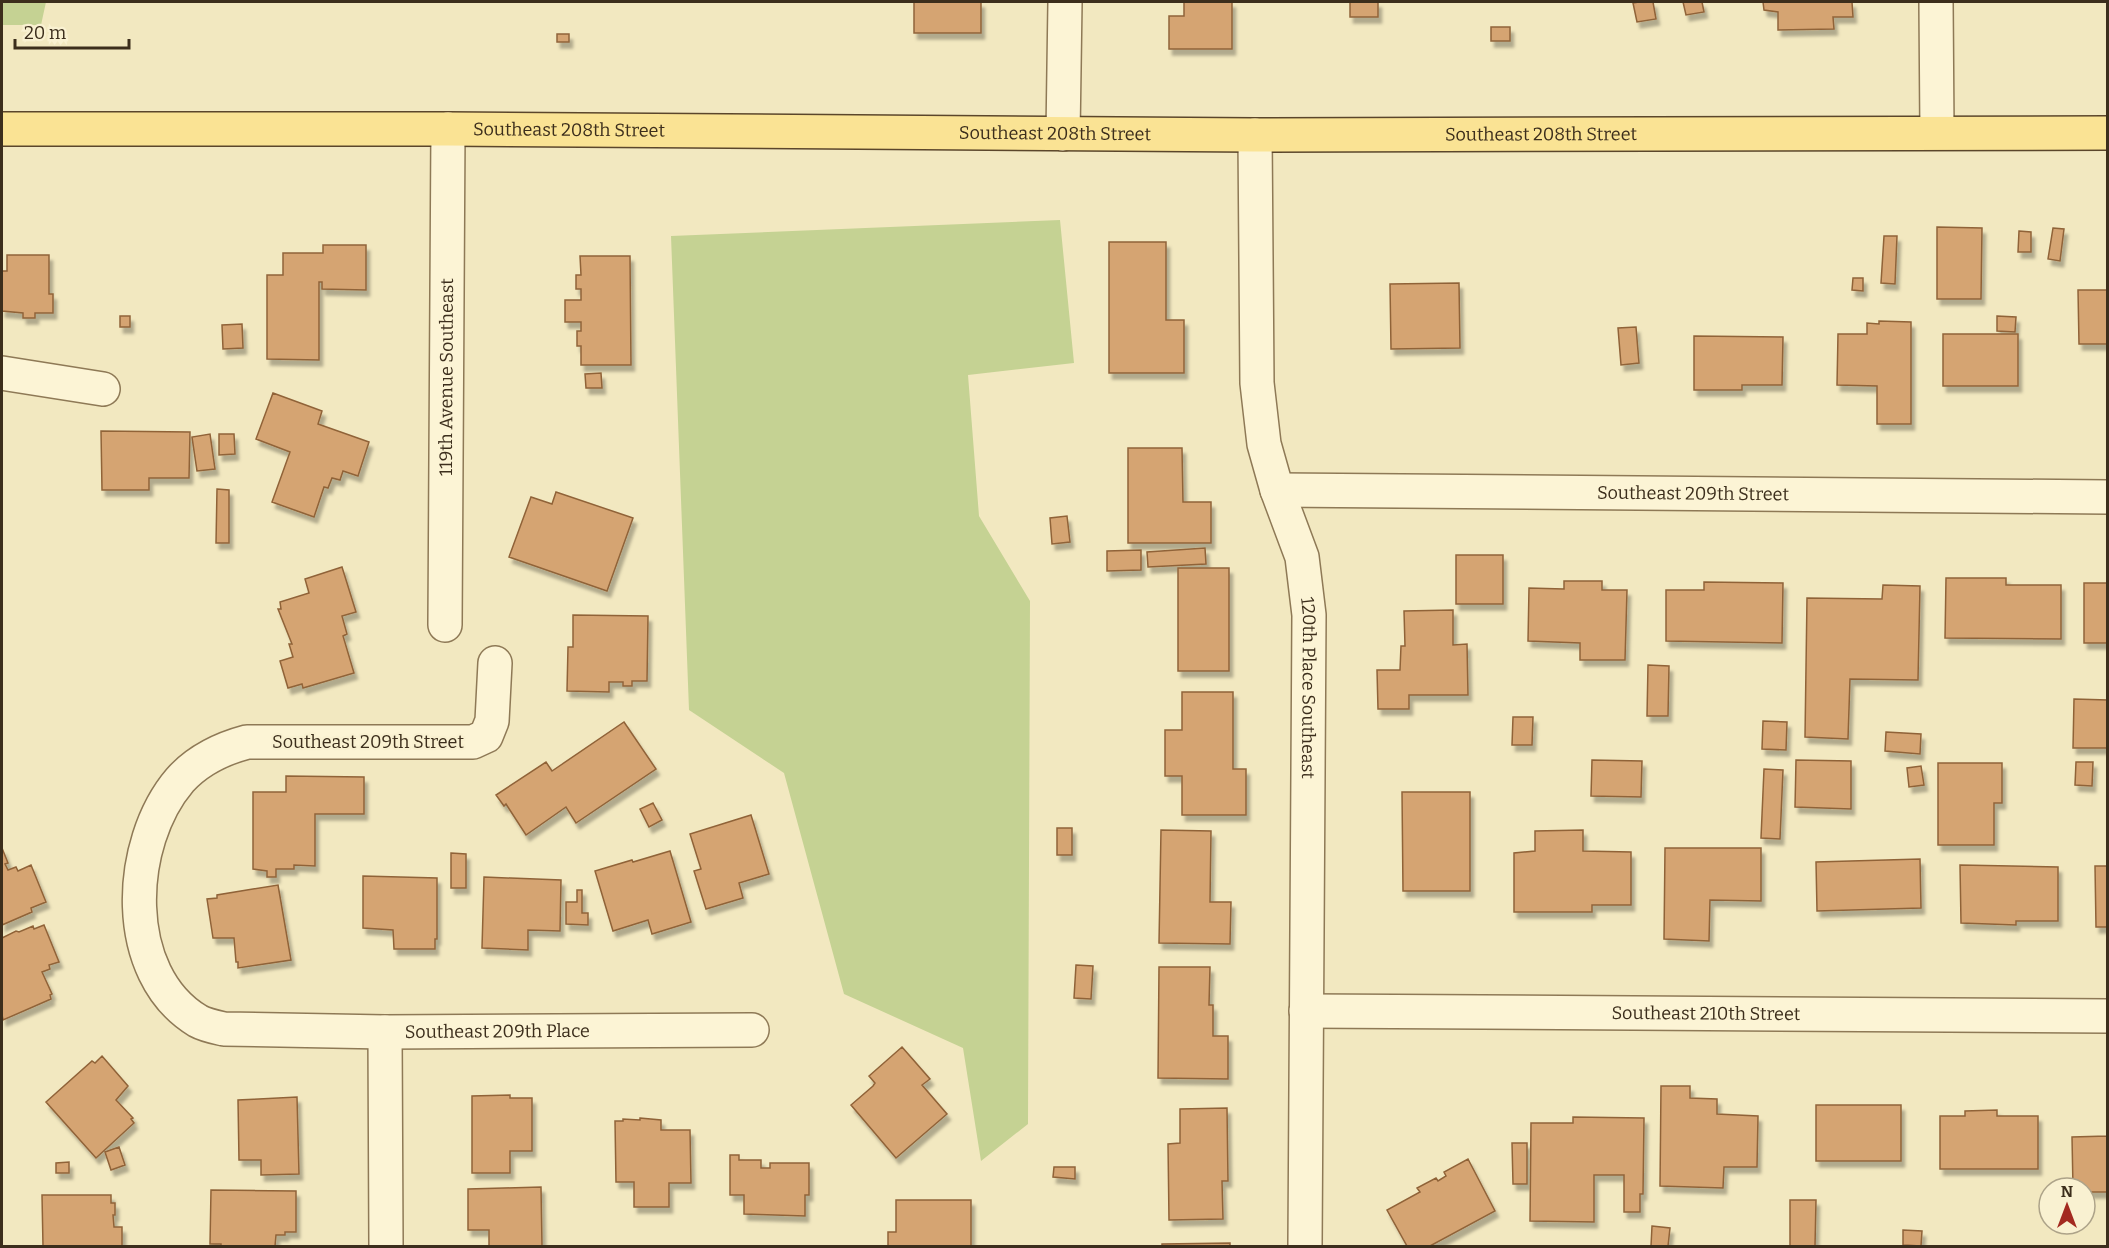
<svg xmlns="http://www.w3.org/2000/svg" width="2109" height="1248" font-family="Bitter,serif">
	<defs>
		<filter id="shadow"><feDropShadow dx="3.5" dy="6" stdDeviation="1.5" flood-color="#0004"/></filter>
	</defs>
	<rect width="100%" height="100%" fill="#f2e8c0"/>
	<path fill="#c5d293" d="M2,2H46L41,25H2Z
		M1060,220L1074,363L968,375L979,516L1030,601L1028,1124L981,1161L963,1048L844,994L784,773L689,710L671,236Z"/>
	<path fill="#d5a472" stroke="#906339" stroke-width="1.5" filter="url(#shadow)" d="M914,2H981V33H914Z
		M1184,2H1232V49H1169V16H1184Z
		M1350,2H1378V17H1350Z
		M1639,2H1653L1656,19L1637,22L1633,3Z
		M1683,2H1702L1704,12L1686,15Z
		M1763,2H1852L1853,17H1833L1834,29L1778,30V12L1764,10Z
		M1491,27H1510V41H1491Z
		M557,34H569V42H557Z
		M1937,227L1982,228L1981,299H1937Z
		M2053,228L2064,229L2060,261L2048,259Z
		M2019,231L2031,232V252H2018Z
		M1884,236H1897L1895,284L1881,283Z
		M1109,242H1166V320H1184V373H1109Z
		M323,245H366V290L322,289V282H319V360L267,359V275H283V253H323Z
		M7,255H49V294H53V313H35V318H23V313L2,311V271H7Z
		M580,256H630L631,365H581V346H577V331H581V322H565V300H581V289H576V275H581Z
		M1853,278H1863V291L1852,290Z
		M1459,283L1460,348L1391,349L1390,284Z
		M2078,290H2108V344H2079Z
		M120,316H130V327H120Z
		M1997,316L2016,317L2015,332L1997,331Z
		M1879,321L1911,322V424H1877V386L1837,385L1838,334H1867V323L1879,324Z
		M242,324L243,348L223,349L222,325Z
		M1636,327L1639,363L1621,365L1618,328Z
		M1943,334H2018V386H1943Z
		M1694,336L1783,337L1782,385H1742V390H1694Z
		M601,373L602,388H586L585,374Z
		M273,393L322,411L318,424L369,442L358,476L343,471L340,480L332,478L328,488L324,487L314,517L272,502L290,452L256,439Z
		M101,431L190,432L189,478H149V490H102Z
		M210,434L215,469L197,471L192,437Z
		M219,434H234L235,454L219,455Z
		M1128,448H1182L1183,502H1211V543H1128Z
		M217,489L229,490V543H216Z
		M556,492L633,518L607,591L509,557L531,497L552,504Z
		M1067,516L1070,542L1052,544L1050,518Z
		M1205,548L1206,564L1148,567L1147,552Z
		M1141,550V570L1107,571V551Z
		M1456,555H1503V604H1456Z
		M342,567L356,612L342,616L347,634L343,636L354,673L303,688L302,684L288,688L280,661L293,657L289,644H292L278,609H281L280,602L309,593L305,579Z
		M1178,568H1229V671H1178Z
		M1946,578H2006V585H2061V639L1945,638Z
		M1564,581H1602V590H1627L1625,660H1580V643L1528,641L1529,588L1564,589Z
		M1704,582L1783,583L1782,643L1666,641V590H1704Z
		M2084,583H2108V643H2084Z
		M1883,585L1920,586L1918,680L1850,679L1848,739L1805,737L1807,598L1882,599Z
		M1453,610V645L1467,644L1468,695H1409V709H1378L1377,670H1400L1401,646H1405L1404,611Z
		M573,615L648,616L647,681H632V686H623V682H609V692L567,691L568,647H573Z
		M1648,665L1669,666L1668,716H1647Z
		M1182,692H1233V769H1246V815H1182V776H1165V730H1182Z
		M2074,699L2108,700V748H2073Z
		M1513,717H1533L1532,745H1512Z
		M1763,721L1787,722L1786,750L1762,749Z
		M624,722L656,769L576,823L566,807L526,835L506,804L504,806L496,795L546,762L552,771Z
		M1886,732L1921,734L1920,754L1885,751Z
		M1592,760L1642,761L1641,797L1591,796Z
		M1796,760L1851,761V809L1795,807Z
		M2076,762H2093L2092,786L2075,785Z
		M1938,763H2002V803H1994V845H1938Z
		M1921,766L1924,785L1909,787L1907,768Z
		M1764,769L1783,770L1780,839L1761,838Z
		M286,776L364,777V814H315V866L294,865V869H276V877H267V871L253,869V792H286Z
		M1402,792H1470V891H1403Z
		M653,803L662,820L649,827L640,809Z
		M751,815L769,874L739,883L743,898L706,909L694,871L701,869L690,834Z
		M1057,828H1072V855H1057Z
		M1161,830L1211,831L1210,902H1231L1230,944L1159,943Z
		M1583,830V851L1631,852V905H1592V912H1514V853L1535,851V831Z
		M2,848L8,863L5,864L8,870L16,867L18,871L31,865L46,902L31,908L32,912L2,925Z
		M1665,848H1761V901L1710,900L1709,941L1664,939Z
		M670,851L691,922L652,934L648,920L613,931L595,871L632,860L633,862Z
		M451,853L466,854V888H451Z
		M1920,859L1921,908L1817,911L1816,862Z
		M1960,865L2058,867V921H2016V925L1961,923Z
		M2095,866H2108V927H2096Z
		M363,876L437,878V939H435V949H394L393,930L363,928Z
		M484,877L561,880L560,931L528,930V950L482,948Z
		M278,885L291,960L238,968V962H236L234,938H213L207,899L217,898V895Z
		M577,890H582V913H588V925L566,924V902H577Z
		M44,925L59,962L49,965L50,969L42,972L52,994L50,995L51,999L3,1020L2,1015V938L16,931L19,932L33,926L34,929Z
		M1076,965L1093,966L1091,999L1074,998Z
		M1159,967H1210L1209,1005H1213V1036H1228V1079L1158,1078Z
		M902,1047L930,1079L922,1085L947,1114L896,1158L851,1105L873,1086L875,1083L869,1076Z
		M102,1056L128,1086L116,1100L133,1118L131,1119L134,1123L96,1158L46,1102L92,1061L95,1063Z
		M1661,1086H1690V1098L1717,1099V1114L1758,1116L1757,1167H1724L1723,1188L1660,1186Z
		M510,1095V1098H532V1151H510V1173H472V1096Z
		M297,1097L299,1174L261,1175V1160H239L238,1100Z
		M1816,1105H1901V1161H1816Z
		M1227,1108L1228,1181H1222L1223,1219L1169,1220L1168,1144L1180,1143V1109Z
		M1997,1110V1116H2038V1169H1940V1116H1965V1111Z
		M1573,1117L1644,1118L1643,1194H1640V1212H1624V1175H1594V1222L1530,1221L1531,1123H1573Z
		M640,1118L661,1120V1130H690L691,1183H669V1207H634V1182H616L615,1121H623V1119L640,1120Z
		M2107,1133L2108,1192H2085V1188H2073L2072,1137L2107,1136Z
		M1512,1143H1527V1184H1513Z
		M119,1147L125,1165L111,1170L105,1152Z
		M730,1155H739V1160H761V1168H770V1163H809V1195H805V1216L744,1214V1195H730Z
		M1468,1159L1495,1211L1430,1246H1407L1387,1210L1420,1192L1417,1188L1436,1178L1438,1181L1446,1176L1444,1172Z
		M69,1162V1173H56V1163Z
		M1054,1167H1075V1179L1053,1177Z
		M541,1187L542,1246H489V1230H468V1189Z
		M211,1190L296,1191V1232H285V1235H276L275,1246H221V1244H210Z
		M42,1195H111V1203H115V1215H113L114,1227H122V1246H43Z
		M896,1200H971V1246H888V1232H896Z
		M1790,1200H1816L1815,1246H1790Z
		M1652,1226L1670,1228L1668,1246H1651Z
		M1903,1230L1922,1231L1921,1246L1903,1245Z
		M1230,1243V1246H1162V1244Z"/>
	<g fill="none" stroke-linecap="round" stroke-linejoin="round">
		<defs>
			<g id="minor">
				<path d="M1936,2L1937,132"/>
				<path d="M1063,134L1065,2"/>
				<path id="s1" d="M1255,135L1257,383L1264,444L1277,490L1302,557L1309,615L1305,1246"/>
				<path d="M2,373L103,389"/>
				<path id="s2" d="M1277,490L2108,497"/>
				<path id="s3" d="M445,625L448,129"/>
				<path id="s4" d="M495,663L492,721L486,736L473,742H247C221,749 198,760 180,780C126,843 120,974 198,1021C205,1025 215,1027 224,1029L385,1032L752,1030"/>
				<path id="s5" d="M1306,1011L2108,1016"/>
				<path d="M385,1032L386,1246"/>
			</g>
			<g id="major">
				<path id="s6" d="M2,129H448L1255,135L2108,133"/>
			</g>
		</defs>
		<use href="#minor" stroke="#8e7956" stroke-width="36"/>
		<use href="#major" stroke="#5b462b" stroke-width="36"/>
		<use href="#minor" stroke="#fcf4d5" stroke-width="33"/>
		<use href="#major" stroke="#fae394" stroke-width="33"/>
	</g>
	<g text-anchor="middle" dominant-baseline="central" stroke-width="4.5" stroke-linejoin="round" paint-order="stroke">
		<g font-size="18" fill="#3c2e1c" stroke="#f9f1d1">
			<text stroke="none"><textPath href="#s6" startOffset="567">Southeast 208th Street</textPath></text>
			<text stroke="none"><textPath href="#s6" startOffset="1053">Southeast 208th Street</textPath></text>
			<text stroke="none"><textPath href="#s6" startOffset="1539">Southeast 208th Street</textPath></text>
			<text stroke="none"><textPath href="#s3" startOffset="248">119th Avenue Southeast</textPath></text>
			<text stroke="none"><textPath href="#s2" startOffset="416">Southeast 209th Street</textPath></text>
			<text stroke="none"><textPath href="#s1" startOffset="560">120th Place Southeast</textPath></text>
			<text x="368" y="742">Southeast 209th Street</text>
			<text stroke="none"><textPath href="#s5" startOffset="400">Southeast 210th Street</textPath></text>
			<text stroke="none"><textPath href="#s4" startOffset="963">Southeast 209th Place</textPath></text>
		</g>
	</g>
	<rect width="2109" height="1248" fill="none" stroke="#3c2e1c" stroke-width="6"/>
	<g transform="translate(2067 1206)"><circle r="28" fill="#f9f1d1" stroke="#ada389" stroke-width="1.5"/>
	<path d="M0-4.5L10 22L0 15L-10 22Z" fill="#a32a20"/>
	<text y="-9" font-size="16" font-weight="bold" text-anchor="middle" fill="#3c2e1c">N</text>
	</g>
	<path d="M15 39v9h114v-9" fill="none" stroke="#3c2e1c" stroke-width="3"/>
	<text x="24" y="39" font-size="18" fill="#3c2e1c" stroke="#f9f1d1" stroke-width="4.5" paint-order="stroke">20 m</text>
</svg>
